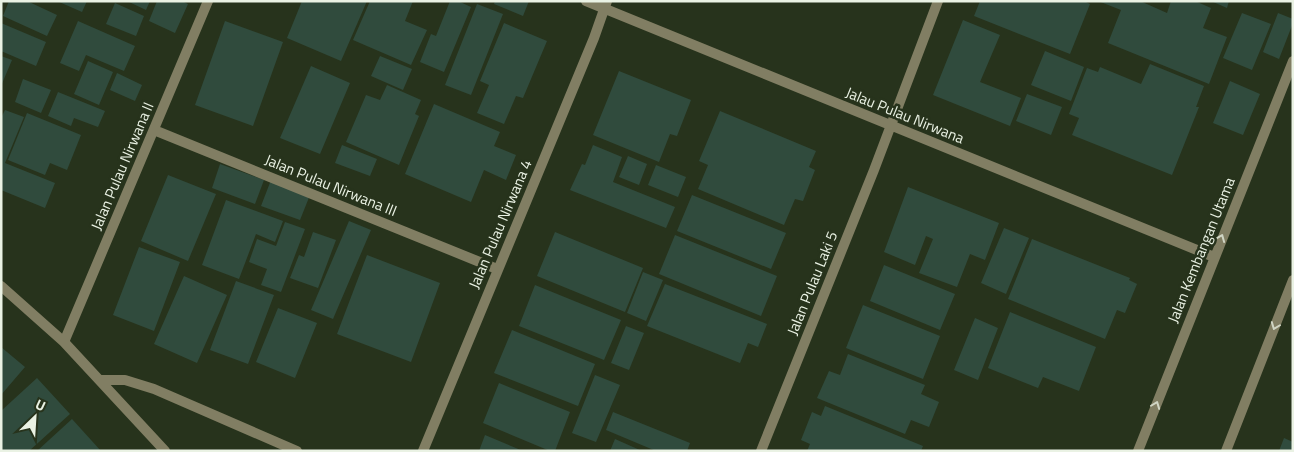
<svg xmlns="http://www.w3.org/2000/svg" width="1294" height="452" font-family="'Titillium Web',sans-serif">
	<rect width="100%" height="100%" fill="#27331c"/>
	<path fill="#304b3d" d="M9,1H27L57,15L47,36L3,16Z
		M57,1H87L82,12Z
		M127,1H150L146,10Z
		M157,1H182L188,4L175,33L149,21Z
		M302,1H367L341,61L287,38Z
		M370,1H413L405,21L427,30L411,65L353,40Z
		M450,1H458L471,7L444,72L420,62L431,34L436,36Z
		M495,1H529L523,16L494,4Z
		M980,1H1084L1090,4L1070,54L974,16Z
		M1098,1H1140L1167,13L1171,1H1195L1211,8L1203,28L1227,37L1209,84L1108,43L1121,10Z
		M1211,1H1229L1227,8Z
		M115,3L144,16L136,36L106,24Z
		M477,4L503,14L471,95L445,85Z
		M1242,13L1271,24L1252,70L1223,58Z
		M1278,13L1293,19V23L1279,59L1263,52Z
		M963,20L1000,35L980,82L1021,98L1010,126L933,95Z
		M78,21L135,46L124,71L86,55L79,71L60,63Z
		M225,21L283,42L253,126L195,105Z
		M1,23L46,42L36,66L1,51Z
		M504,23L547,41L523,98L516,96L504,124L477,113L489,85L480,81Z
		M1045,51L1084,67L1071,101L1031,85Z
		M1,56L12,60L1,86Z
		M380,56L412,69L403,90L371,76Z
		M88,61L113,72L99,105L74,94Z
		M1150,64L1204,86L1196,107H1199L1172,175L1072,135L1079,118L1069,114L1087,68L1098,72L1100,67L1141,84Z
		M311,66L350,83L320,154L280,138Z
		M619,71L691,100L677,136L670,134L659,162L593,135Z
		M117,73L142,85L135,101L110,90Z
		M23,79L51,90L41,113L15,102Z
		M1230,81L1260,94L1243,135L1213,123Z
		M387,85L421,100L415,114L419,116L399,165L346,142L366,95L380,100Z
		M58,92L105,111L98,127L74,118L71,126L48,116Z
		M1027,94L1062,107L1051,135L1016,121Z
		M434,104L500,132L494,146L516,155L506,180L484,170L471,202L405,174Z
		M5,110L24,117L5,163L55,183L45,208L1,190V118Z
		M720,111L816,151L809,167L815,170L803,201L795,199L784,225L698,189L708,165L699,161Z
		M27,113L81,135L67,170L50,163L45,175L8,160Z
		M342,145L377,159L370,176L335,163Z
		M593,145L622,157L613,182L675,207L666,228L570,190L582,164L585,165Z
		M628,156L647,164L639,185L619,177Z
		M220,164L264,180L255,204L212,188Z
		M656,165L686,177L678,197L648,185Z
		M168,175L216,194L188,261L141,241Z
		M271,180L310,195L300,220L261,206Z
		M908,187L999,223L985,260L970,254L957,287L919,273L933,239L926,236L915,265L884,252Z
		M692,195L786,233L771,269L677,231Z
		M226,200L283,221L275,242L256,234L239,279L202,265Z
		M349,221L371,230L333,319L311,310Z
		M285,222L305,229L281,292L261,285L267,269L249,262L257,239L276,246Z
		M1004,228L1029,238L1006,294L981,283Z
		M313,232L336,240L318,288L290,278L299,255L304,257Z
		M555,232L643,268L625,312L537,276Z
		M675,235L777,276L761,316L659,274Z
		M1032,239L1130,278L1129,280L1137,284L1125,313L1117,310L1105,339L1008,299Z
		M139,247L180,262L154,331L113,315Z
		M367,255L440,283L411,362L337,334Z
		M884,265L955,294L940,330L870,301Z
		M643,272L663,280L646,321L627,313Z
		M184,276L227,295L197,363L154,344Z
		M236,281L274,295L248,364L210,350Z
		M665,284L767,324L758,347L748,343L740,363L647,326Z
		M535,285L621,320L604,360L519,326Z
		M863,305L940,336L923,379L846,348Z
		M278,308L317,323L295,378L256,362Z
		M1010,312L1096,347L1079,391L1043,377L1038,388L988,368Z
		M975,318L998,328L978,380L954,370Z
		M626,326L644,333L629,370L611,363Z
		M512,330L595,364L578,406L494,373Z
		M1,347L25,367L1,395Z
		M848,354L925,385L921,394L939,402L929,427L911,420L905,434L817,398L829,371L840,375Z
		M595,375L620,385L596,442L572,433Z
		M37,378L70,414L29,451H1V411Z
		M499,383L570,412L555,451H550L483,423Z
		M825,406L923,446L921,451H807L810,444L801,440L812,412L821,416Z
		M613,412L690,443L687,451H656L606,430Z
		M72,419L101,451H37Z
		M485,435L523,451H479Z
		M1284,438L1293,442V451H1279Z
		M615,439L642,451H610Z"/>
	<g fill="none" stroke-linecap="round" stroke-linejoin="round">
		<path stroke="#817e63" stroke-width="10" d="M586,1L1214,257
			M154,130L497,269
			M1,286L64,342L165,451
			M64,342L208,1
			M100,380H125L154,389L297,451
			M423,451L594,38L607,1
			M761,451L874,170L938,1
			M1138,451L1293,61
			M1226,451L1293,280"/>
	</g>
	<defs><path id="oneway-chevron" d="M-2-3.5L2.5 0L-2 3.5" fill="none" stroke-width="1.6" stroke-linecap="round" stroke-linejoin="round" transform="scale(1.25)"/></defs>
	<g stroke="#d0d5c4">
		<use href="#oneway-chevron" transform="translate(1221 238) rotate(-68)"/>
		<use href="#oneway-chevron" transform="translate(1275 326) rotate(111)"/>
		<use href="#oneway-chevron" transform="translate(1156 405) rotate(-69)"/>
	</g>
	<g text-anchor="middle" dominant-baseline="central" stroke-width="5" stroke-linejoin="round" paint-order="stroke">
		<g font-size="15" fill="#eaf2e4" stroke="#27331c">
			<text transform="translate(905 115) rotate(22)">Jalau Pulau Nirwana</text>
			<text transform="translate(122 166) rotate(-67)">Jalan Pulau Nirwana II</text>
			<text transform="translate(331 185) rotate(22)">Jalan Pulau Nirwana III</text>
			<text transform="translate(500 224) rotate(-67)">Jalan Pulau Nirwana 4</text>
			<text transform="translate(1201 250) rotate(-68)">Jalan Kembangan Utama</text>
			<text transform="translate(812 283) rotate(-68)">Jalan Pulau Laki 5</text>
		</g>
	</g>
	<rect width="1294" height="452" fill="none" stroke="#eaf2e4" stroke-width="5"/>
	<g transform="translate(35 417) rotate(25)" stroke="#27331c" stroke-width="4" paint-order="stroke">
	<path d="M0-4L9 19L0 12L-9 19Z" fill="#eaf2e4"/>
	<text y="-8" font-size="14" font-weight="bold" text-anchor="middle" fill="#eaf2e4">U</text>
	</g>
</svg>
